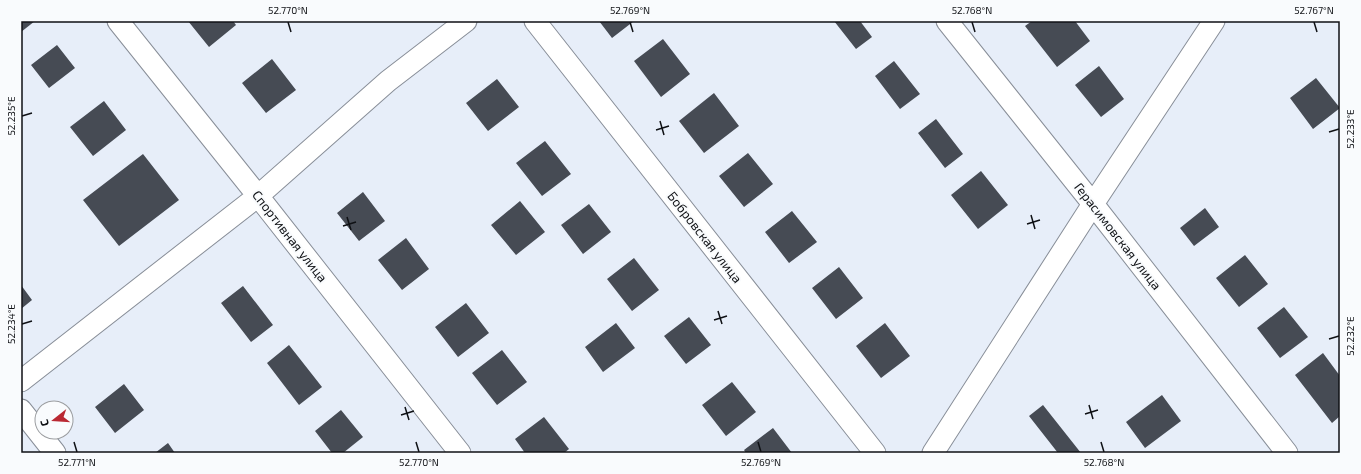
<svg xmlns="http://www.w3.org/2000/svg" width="1361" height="474" font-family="'Exo 2',sans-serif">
	<rect width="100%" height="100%" fill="#e7eef9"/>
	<path fill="#464b54" d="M21,21H35L21,32Z
		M188,21H233L236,25L209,47Z
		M599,21H634L612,38Z
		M834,21H860L872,37L856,49Z
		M1032,21H1075L1090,41L1057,67L1025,26Z
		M663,39L690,74L661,97L634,61Z
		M57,45L75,68L49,88L31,65Z
		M272,59L296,90L266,113L242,83Z
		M894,61L920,94L900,109L875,76Z
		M1099,66L1124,99L1101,117L1075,85Z
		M1316,78L1340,108L1313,129L1290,98Z
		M497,79L519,107L488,131L466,103Z
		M714,93L739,126L704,153L679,121Z
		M104,101L126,130L93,156L70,127Z
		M936,119L963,154L945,168L918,133Z
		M545,141L571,174L542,196L516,163Z
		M748,153L773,184L744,207L719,176Z
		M143,154L179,200L119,246L83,200Z
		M981,171L1008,205L978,229L951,195Z
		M363,192L385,221L359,241L337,213Z
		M520,201L545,232L516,255L491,225Z
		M589,204L611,232L583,254L561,225Z
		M1205,208L1219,227L1194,246L1180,228Z
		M792,211L817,242L789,263L765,232Z
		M406,238L429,269L402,290L378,260Z
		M1245,255L1268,284L1239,307L1216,278Z
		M634,258L659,290L632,311L607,279Z
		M839,267L863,298L836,319L812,288Z
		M21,285L32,300L21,309Z
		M243,286L273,325L251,342L221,303Z
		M466,303L489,333L458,357L435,327Z
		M1284,307L1308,337L1280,358L1257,328Z
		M689,317L711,345L686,364L664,336Z
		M616,323L635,348L603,372L585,347Z
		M885,323L910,356L881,378L856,346Z
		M289,345L322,387L299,405L267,363Z
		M502,350L527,382L497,405L472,373Z
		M1323,353L1340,376V416L1332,423L1295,375Z
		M732,382L756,412L726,436L702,405Z
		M124,384L144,410L115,433L95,407Z
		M1162,395L1181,421L1145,448L1126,422Z
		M1043,405L1081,453H1058L1029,416Z
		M341,410L363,437L343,453H332L315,431Z
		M544,417L569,449L564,453H525L515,439Z
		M773,428L792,453H746L744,450Z
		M168,443L175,453H155Z"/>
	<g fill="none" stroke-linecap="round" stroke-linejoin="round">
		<defs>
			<path id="minor" d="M118,21L258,196L460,453
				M535,21L875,453
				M947,21L1093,204L1287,453
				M21,381L258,196L388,81L466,21
				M21,410L55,453
				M933,453L1093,204L1214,21"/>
		</defs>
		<use href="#minor" stroke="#888e98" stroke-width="23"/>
		<use href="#minor" stroke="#fff" stroke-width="21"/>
	</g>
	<path fill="none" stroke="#0f1115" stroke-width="1.5" d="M288,22L291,32M630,22L633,32M972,22L975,32M1314,22L1317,32M22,116L32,113M660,121L664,135M656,130L669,126M1329,132L1339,129M1031,215L1035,229M347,217L351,230M1027,224L1040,220M343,226L356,222M718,311L722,324M714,320L727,316M22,324L32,321M1329,339L1339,336M1089,405L1093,419M405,407L409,420M1085,414L1098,410M401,415L414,411M74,442L77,452M416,442L419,452M758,442L761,452M1101,442L1104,452"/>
	<g text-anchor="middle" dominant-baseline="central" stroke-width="4" stroke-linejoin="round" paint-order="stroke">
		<g font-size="13" fill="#0f1115" stroke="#f9fbfd">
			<text transform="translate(290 236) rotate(52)">Спортивная улица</text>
			<text transform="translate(1118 236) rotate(52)">Герасимовская улица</text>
			<text transform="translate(705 237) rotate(52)">Бобровская улица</text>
		</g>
	</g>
	<rect width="1361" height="474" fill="none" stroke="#f9fbfd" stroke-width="44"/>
	<g transform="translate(54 420) rotate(253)"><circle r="19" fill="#f9fbfd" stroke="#9b9da0"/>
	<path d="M0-3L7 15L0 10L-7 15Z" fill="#ba2933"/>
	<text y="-6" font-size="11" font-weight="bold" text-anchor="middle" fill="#0f1115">С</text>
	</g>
	<rect x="22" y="22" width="1317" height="430" fill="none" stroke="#0f1115" stroke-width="1.5"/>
	<g font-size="10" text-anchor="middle" fill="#0f1115">
		<text x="288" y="14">52.770°N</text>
		<text x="630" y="14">52.769°N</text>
		<text x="972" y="14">52.768°N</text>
		<text x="1314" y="14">52.767°N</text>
		<text transform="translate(11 116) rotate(-90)" y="4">52.235°E</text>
		<text transform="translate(1350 129) rotate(-90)" y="4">52.233°E</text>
		<text transform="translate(11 324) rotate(-90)" y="4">52.234°E</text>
		<text transform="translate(1350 336) rotate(-90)" y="4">52.232°E</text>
		<text x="77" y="466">52.771°N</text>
		<text x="419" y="466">52.770°N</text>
		<text x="761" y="466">52.769°N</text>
		<text x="1104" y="466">52.768°N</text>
	</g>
</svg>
